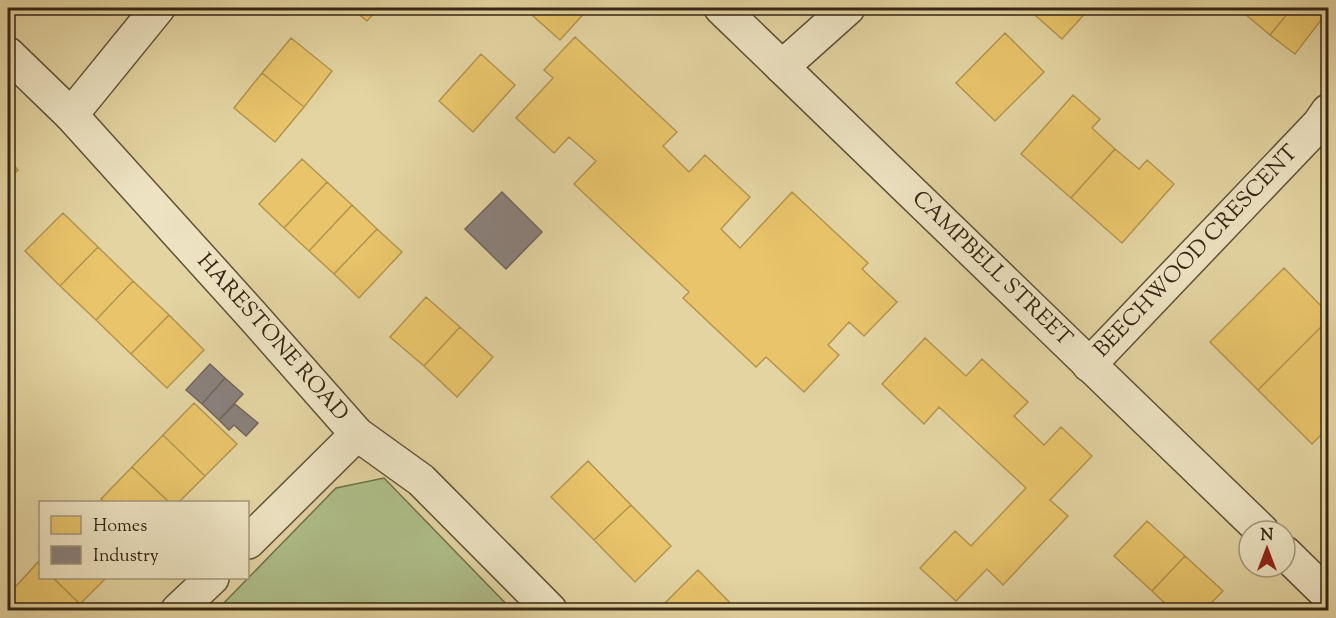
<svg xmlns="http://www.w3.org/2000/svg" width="1336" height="618" font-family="'Sorts Mill Goudy',serif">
	<rect width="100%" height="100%" fill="#e3d4a1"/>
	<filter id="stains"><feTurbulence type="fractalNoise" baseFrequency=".00333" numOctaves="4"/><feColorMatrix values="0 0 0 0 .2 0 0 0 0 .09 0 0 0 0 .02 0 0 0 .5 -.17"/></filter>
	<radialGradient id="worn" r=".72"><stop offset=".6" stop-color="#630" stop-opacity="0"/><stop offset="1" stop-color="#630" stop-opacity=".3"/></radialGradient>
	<path fill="#aebe89" stroke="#72724e" stroke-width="1.5" d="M384,478L512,610H217L336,488Z"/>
	<path fill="#e9c46a" stroke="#b39550" stroke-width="1.5" d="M351,8H379L367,21Z
		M524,8H589L560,40Z
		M1027,8H1090L1062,39Z
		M1250,8H1292L1270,35L1245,14Z
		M1292,8H1324L1328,11L1295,54L1270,35Z
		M1005,33L1044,72L995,121L956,83Z
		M575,37L677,132L663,146L689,172L705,155L750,197L721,229L740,248L792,192L868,263L862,269L897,302L864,336L849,322L828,345L839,355L804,392L766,357L756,367L683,298L689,292L574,184L596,161L569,137L554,153L516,118L553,78L544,70Z
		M291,38L332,71L304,107L262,73Z
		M481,54L515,85L473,132L439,101Z
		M262,73L304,107L275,142L234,108Z
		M1073,95L1100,119L1092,128L1115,149L1071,198L1021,154Z
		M1115,149L1139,169L1147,160L1174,184L1122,243L1071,198Z
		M8,159L18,170L8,180Z
		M302,159L327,182L284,228L259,204Z
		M327,182L352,205L309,251L284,228Z
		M352,205L377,229L334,274L309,251Z
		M63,213L98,247L60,286L25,251Z
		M377,229L402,252L359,298L334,274Z
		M98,247L133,281L96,320L60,286Z
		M1284,268L1328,313V320L1258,390L1210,342Z
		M133,281L169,315L131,354L96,320Z
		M426,297L460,327L424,366L390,337Z
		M169,315L204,350L167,388L131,354Z
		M1328,320V428L1312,444L1258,390Z
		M460,327L493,357L457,397L424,366Z
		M925,338L966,376L982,359L1028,402L1014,416L1044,445L1061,427L1092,456L1050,500L1068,516L1003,585L987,569L956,601L920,568L955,531L971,546L1026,488L939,407L924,424L882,384Z
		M194,403L237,444L205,476L163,435Z
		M163,435L205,476L179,502H169L132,467Z
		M588,461L631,505L594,540L551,497Z
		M132,467L169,502H105L101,499Z
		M631,505L671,546L635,582L594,540Z
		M1147,521L1185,556L1152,591L1114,556Z
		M1185,556L1223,591L1204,610H1172L1152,591Z
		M38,562L40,565V578H53L80,604L73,610H23L8,595Z
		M698,570L737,610H665L661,607Z
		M53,578H106L80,604Z"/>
	<path fill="#8a817c" stroke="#71665c" stroke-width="1.5" d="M502,192L542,232L506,269L465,229Z
		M210,364L225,378L202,404L186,390Z
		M225,378L243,394L219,420L202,404Z
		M235,404L258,423L246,436L234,425L229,430L219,420Z"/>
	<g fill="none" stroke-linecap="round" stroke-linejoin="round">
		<defs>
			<g id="minor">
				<path id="s1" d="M721,8L1262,531"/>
				<path id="s2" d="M8,54L71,115L251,314L357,434L421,480L550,610"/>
				<path d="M782,67L848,8"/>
				<path d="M71,115L158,8"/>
				<path id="s3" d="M1089,365L1319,124L1328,111"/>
				<path d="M248,542L357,434"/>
				<path d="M1285,553L1328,595"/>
				<path d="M178,610L212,578"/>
			</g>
		</defs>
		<use href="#minor" stroke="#615236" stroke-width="36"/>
		<use href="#minor" stroke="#ede3c2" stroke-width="33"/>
	</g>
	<g text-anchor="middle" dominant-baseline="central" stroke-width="6" stroke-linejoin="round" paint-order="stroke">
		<g font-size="22" fill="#362613" stroke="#ede3c2">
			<text stroke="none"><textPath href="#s3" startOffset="156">BEECHWOOD CRESCENT</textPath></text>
			<text stroke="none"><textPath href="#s1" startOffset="376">CAMPBELL STREET</textPath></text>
			<text stroke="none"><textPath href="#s2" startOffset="388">HARESTONE ROAD</textPath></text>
		</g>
	</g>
	<rect width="1336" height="618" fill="none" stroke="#e3d4a1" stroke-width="30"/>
	<rect x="9" y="9" width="1318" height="600" fill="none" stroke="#362613" stroke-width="3"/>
	<rect x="15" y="15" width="1306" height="588" fill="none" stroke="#362613" stroke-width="1.5"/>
	<rect x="39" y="501" width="210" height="78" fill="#ede3c2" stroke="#a4977c" stroke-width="1.5"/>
	<rect x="51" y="516" width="30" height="18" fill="#e9c46a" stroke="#a4977c" stroke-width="1.5"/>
	<text x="93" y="531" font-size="18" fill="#362613">Homes</text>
	<rect x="51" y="546" width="30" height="18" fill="#8a817c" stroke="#a4977c" stroke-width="1.5"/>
	<text x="93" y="561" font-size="18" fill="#362613">Industry</text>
	<g transform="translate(1267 549)"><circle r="28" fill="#ede3c2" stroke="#a4977c" stroke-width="1.5"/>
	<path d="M0-4.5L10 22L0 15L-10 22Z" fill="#8f2418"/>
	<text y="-9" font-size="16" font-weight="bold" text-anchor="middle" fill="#362613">N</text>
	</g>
	<rect width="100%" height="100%" filter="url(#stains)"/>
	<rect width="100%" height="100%" fill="url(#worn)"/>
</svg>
